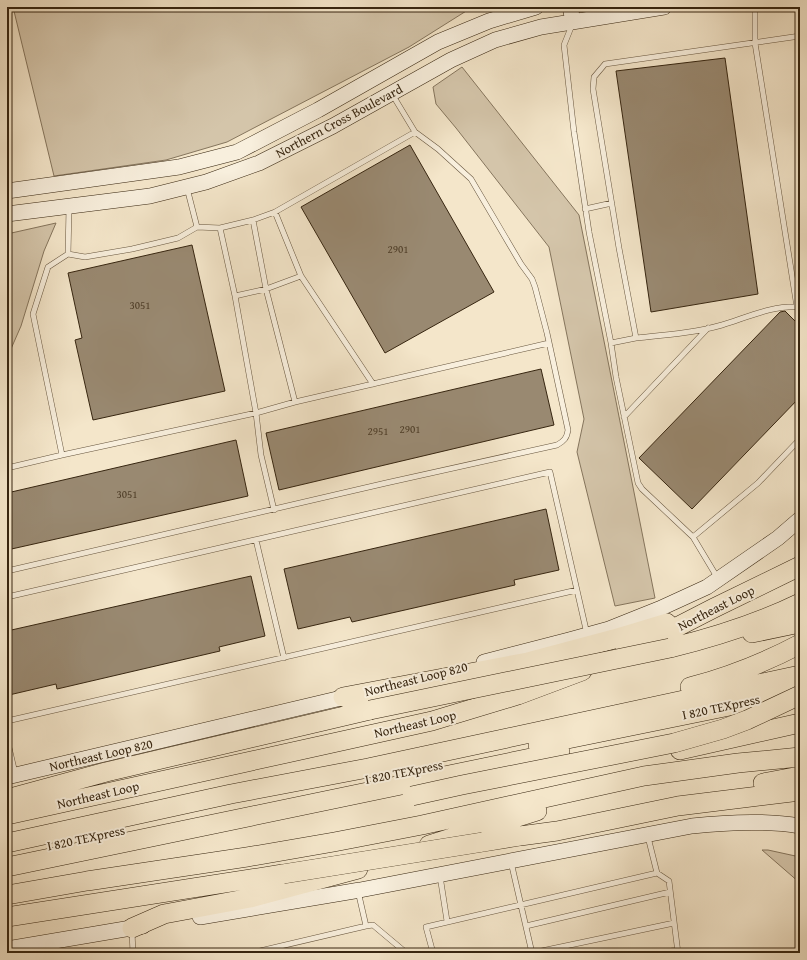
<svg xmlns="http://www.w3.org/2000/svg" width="807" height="960" font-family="'Gentium Book Plus',serif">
	<rect width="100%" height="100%" fill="#f4e6ca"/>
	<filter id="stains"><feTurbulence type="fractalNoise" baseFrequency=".005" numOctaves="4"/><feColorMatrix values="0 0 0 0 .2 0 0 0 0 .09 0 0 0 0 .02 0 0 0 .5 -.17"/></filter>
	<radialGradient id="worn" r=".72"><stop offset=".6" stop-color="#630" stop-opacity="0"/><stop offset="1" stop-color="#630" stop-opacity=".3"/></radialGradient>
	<path fill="#d4c5aa" stroke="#85755d" d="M13,7H471V8L409,47L227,142L166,160L54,176Z
		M462,67L579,215L655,598L615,606L577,452L584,419L549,247L456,128L436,104L433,87Z
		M56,223L44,251L21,326L7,358V234Z
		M762,850H768L800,857V883Z"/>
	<path fill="#998971" stroke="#362510" d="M725,58L758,294L651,312L616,71Z
		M410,145L494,292L385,353L301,207Z
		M192,245L225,391L93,420L75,340L82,338L68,273Z
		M785,311L800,326V397L692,509L639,458L780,312Z
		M541,369L554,425L279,490L266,433Z
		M236,440L248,496L7,550V493Z
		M546,509L559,570L514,580L515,585L352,622L350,617L298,629L284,569Z
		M251,576L265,636L219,647L220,651L57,689L56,684L9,695L7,684V631Z"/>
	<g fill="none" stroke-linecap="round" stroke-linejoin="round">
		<defs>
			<path id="lane" d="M755,7V43L797,307
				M572,25L564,45L574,132L589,232L611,343L616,377L638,483L642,489L693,537L758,483L800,439
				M7,55V61
				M187,188L197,227L220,228L235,296L256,413L295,402L549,343
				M585,209L612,203
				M275,212L301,276L373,384
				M253,220L266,289L295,402
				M220,228L253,220L275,212L415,132
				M68,254L85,257L132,249L178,238L197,227
				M235,296L266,289L301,276
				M636,338C665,335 694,333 722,325C748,317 773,305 800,307
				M611,343L636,338L619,248L593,89L594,77L605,64L800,36
				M624,417L708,328
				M62,455L256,413L261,455L274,510
				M7,468L62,455L33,314L48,267L68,254L69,208
				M693,537L717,577
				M256,540L284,658
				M7,571L386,483L557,445C564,441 567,438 568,430L547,333L535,287L532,279L521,264L471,179L438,149L415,132L392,94
				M7,597L550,472L587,634
				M7,721L577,590
				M7,739L15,773
				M648,837L657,873L669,881L678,953
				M511,862L532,953
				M440,876L447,921
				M358,891L366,926L373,925L404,951L405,953
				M526,926L670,892
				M132,932L133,953
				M251,953L366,926
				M433,953L426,927L657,873
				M532,953L674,923
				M659,953L677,950"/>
			<path id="secondary" d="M570,7L573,21
				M7,191L179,167L237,152L318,110L438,42L489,21L536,7
				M7,214L150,196L206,182L259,163L333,126L451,60L495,40L541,27L664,7
				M484,662L569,640L609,629L659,609L707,587L778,538L800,519
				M7,777L354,695
				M200,917L360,890L692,826C728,822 764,820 800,826
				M7,949L143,926"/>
			<path id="highway" d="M752,633L800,623
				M670,648C715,637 759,623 800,603
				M624,654L638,647L714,608L800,566
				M690,687C728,677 766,662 800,644
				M343,697L528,662L614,639L667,623
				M538,745L749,702L800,688
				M680,750L800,723
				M763,783L800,776
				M7,799L106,772L370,710
				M7,815L432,721L518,695L582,671
				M483,842L520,836L557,831L678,806L800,791
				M7,843L231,794L368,768L800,675
				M429,845L537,811
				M7,867L560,752
				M7,895L87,881L247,857L334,842L422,825L644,776L738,763L800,757
				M7,917L283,874
				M132,928L164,914L250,898L358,869"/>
		</defs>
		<use href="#lane" stroke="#66553e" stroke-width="6"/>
		<use href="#secondary" stroke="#362510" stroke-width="16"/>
		<use href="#highway" stroke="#362510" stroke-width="20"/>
		<use href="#lane" stroke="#f8efdd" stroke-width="5"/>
		<use href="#secondary" stroke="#f8efdd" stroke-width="15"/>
		<use href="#highway" stroke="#f4e6ca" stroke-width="19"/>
		<defs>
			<path id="highway-bridge" d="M370,710L670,648
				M412,796L462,785L674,743L723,729L747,720L800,695
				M283,874L483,842"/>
		</defs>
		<use href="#highway-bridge" stroke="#362510" stroke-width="20" stroke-linecap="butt"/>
		<use href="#highway-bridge" stroke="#f4e6ca" stroke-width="19"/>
	</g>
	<g text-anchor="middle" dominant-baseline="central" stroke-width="4" stroke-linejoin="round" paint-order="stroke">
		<g font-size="11" fill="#4f3e28">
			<text x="398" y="249">2901</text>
			<text x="140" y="305">3051</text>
			<text x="410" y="429">2901</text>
			<text x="378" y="431">2951</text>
			<text x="127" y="494">3051</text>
		</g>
		<g font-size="13" fill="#362510" stroke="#f8efdd">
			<text transform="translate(339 121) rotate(-28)">Northern Cross Boulevard</text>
			<text transform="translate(716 608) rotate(-27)">Northeast Loop</text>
			<text transform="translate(416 679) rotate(-14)">Northeast Loop 820</text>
			<text transform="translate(721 707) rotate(-12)">I 820 TEXpress</text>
			<text transform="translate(415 724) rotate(-13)">Northeast Loop</text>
			<text transform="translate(101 755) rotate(-13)">Northeast Loop 820</text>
			<text transform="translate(404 772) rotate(-11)">I 820 TEXpress</text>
			<text transform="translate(98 795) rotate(-13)">Northeast Loop</text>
			<text transform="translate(86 838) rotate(-12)">I 820 TEXpress</text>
		</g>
	</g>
	<rect width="807" height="960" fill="none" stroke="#f4e6ca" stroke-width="24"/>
	<rect x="8" y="8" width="791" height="944" fill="none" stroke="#362510" stroke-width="2"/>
	<rect x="12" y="12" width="783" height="936" fill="none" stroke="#362510"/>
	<rect width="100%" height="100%" filter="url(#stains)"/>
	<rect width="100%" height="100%" fill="url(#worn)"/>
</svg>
